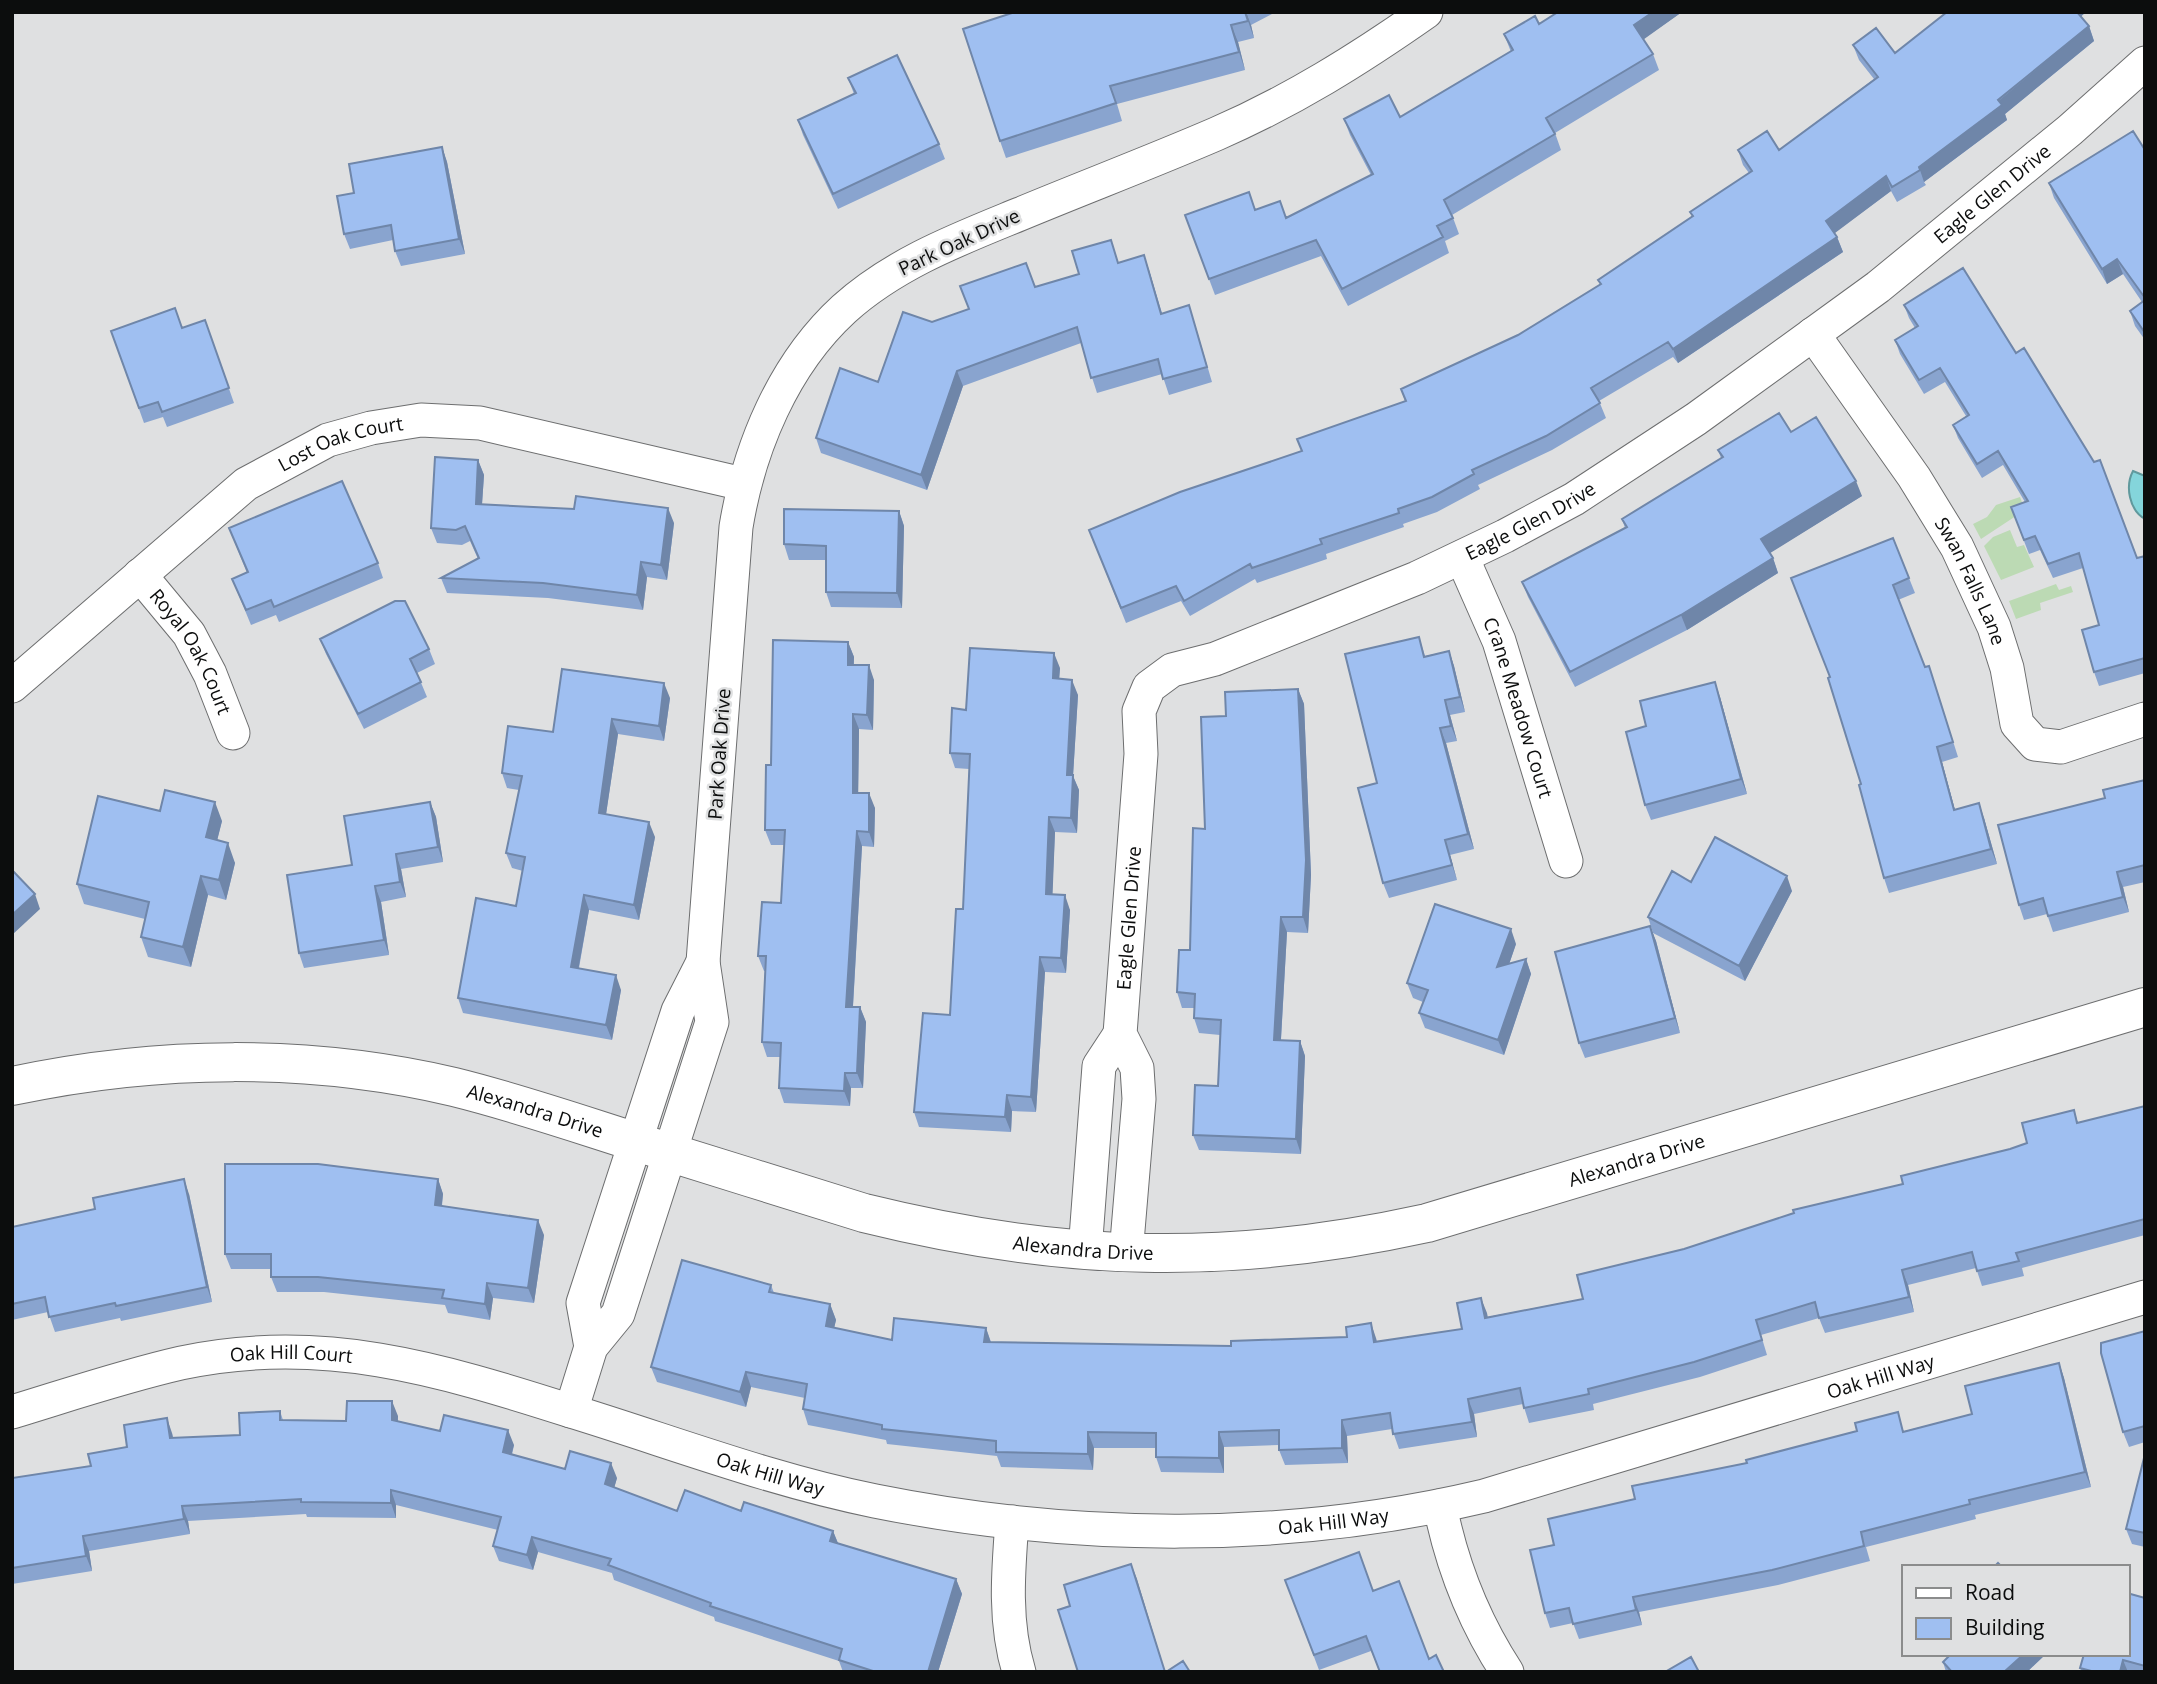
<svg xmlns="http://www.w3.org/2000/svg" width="2157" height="1684" font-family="'Open Sans',sans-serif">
	<rect width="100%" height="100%" fill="#dfe0e1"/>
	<path fill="#bcdab4" d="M2020,497L2025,510L1981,539L1973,524L1987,517L1996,505Z
		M2010,530L2017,547L2024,545L2034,567L2001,580L1984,546L1993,537Z
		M2056,584L2059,590L2071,586L2073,592L2040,603L2041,610L2016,619L2009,601Z"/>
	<path fill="#84d5db" stroke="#60999d" stroke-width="2" d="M2133,471L2145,476V519C2129,510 2125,486 2133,471Z"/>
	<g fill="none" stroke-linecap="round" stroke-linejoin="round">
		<defs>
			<g id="street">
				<path id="s1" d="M1426,12C1359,59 1292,101 1216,134C1151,162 1085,187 1020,214C959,239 895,263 844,309C783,365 749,448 736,527L703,962L712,1022L618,1314L591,1347L571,1411C672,1442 771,1480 875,1501C1074,1541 1286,1543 1484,1496L2145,1297"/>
				<path id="s2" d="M1813,334L1914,477L1957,547L1994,627L2007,668L2017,724L2035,744L2061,747L2145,719"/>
				<path id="s3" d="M1462,557L1499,641L1566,861"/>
				<path id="s4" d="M140,575L189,634L210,674L233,733"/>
				<path id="s5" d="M12,686L246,484L328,440L371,428L421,420L480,423L743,484"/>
				<path d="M1085,1251L1099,1066L1120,1034"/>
				<path id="s6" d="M1126,1254L1139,1099L1137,1068L1120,1034L1141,754L1139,711L1149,687L1172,670L1215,659L1417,578L1505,536L1574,499L1696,419L1878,287L2070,130L2145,63"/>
				<path d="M591,1347L583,1303L678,1011L703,962"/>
				<path id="s7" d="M12,1412C68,1395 124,1376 181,1363C321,1333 439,1369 571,1411"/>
				<path d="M1440,1506C1452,1566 1473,1620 1507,1672"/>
				<path d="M1012,1522C1008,1573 1004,1623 1019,1672"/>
			</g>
			<g id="secondary">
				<path id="s8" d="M12,1086C157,1055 309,1053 454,1087C515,1102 576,1123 636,1142C712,1166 788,1189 864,1213C1062,1262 1227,1267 1427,1223L2145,1007"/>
			</g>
		</defs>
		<use href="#street" stroke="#6d6e6f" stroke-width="35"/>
		<use href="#secondary" stroke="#6d6e6f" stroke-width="40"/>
		<use href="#street" stroke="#fff" stroke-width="33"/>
		<use href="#secondary" stroke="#fff" stroke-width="38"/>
	</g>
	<path fill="#89a4cf" d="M1015,12H1276L1251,25L1254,38L1238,42L1245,70L1117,104L1122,121L1006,158L1000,141Z
		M1682,12L1643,39L1653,54L1659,70L1555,133L1561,150L1452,215L1459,234L1445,241L1449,253L1348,306L1321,256L1215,295L1185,215L1255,210L1286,218L1371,175L1350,135L1344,119L1400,117L1511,52L1504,34L1539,24Z
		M1947,12H2086L2081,16L2089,26L2094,41L2005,114L2007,120L1924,182L1926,185L1897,202L1891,191L1834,233L1837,237L1843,252L1678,363L1673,357L1599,401L1606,418L1552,450L1478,485L1480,489L1437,512L1403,524L1404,527L1326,554L1327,559L1257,583L1255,579L1190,616L1181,601L1126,623L1089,530L1302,451L1405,401L1401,389L1518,335L1600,285L1598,280L1692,217L1690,212L1749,173L1743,165L1738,150H1779L1874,79L1859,60L1853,45L1895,53Z
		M848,78L939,144L945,159L838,209L803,135L798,120L854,94Z
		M442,147L447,162L465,254L401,266L395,251L393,240L350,249L344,234L354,193Z
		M2145,150V340L2135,326L2130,311L2142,302L2123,274L2107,284L2054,198L2049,183Z
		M1119,262L1149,270L1162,313L1194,321L1212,382L1169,395L1162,374L1097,393L1081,343L963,386L927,490L821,453L816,438L878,382L932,322L1035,287Z
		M1904,305L2137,558L2145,556V673L2099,686L2094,672L2099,625L2083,568L2053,578L2040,550L2029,554L2011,507L2025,502L2003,465L1982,478L1958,438L1953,425L1966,416L1945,382L1924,394L1900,354L1895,340L1915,328L1909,318Z
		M205,320L234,403L167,427L163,417L144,423L111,331L182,328Z
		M1791,432L1862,496L1769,553L1773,558L1778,573L1687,630L1575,687L1528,597L1522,582L1625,528L1622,519L1721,458L1718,450Z
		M478,460L484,475L482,504L674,523L667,580L647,577L643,610L548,598L447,593L441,578L478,559L470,541L462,545L437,543L431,528Z
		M899,511L904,526L902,608L831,607L826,592V560H789L784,544Z
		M229,528L378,563L383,578L279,622L276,615L251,625L232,579L247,573Z
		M1893,538L1915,593L1898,600L1925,667L1934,681L1958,757L1942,762L1955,810L1984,818L1997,864L1889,893L1884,878L1861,784Z
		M1419,637L1425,656L1449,651L1454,666L1465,712L1450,715L1457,741L1446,743L1474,849L1450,855L1457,880L1389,898L1383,883L1377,783Z
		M320,639L429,649L435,664L417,673L427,697L364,729L326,654Z
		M848,642L854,657V665L874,680L873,730L859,729L858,793L875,808L874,847L862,846L853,1007H860L866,1022L863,1088H851L850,1106L784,1103L779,1088L780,1057H767L762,1042L765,971H764L758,956L781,903L785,845H771L765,830L771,765Z
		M1060,668L1059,679L1078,695L1073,776L1079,790L1077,833L1055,832L1052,894L1070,910L1066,973L1045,972L1036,1112L1012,1111L1011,1132L919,1127L914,1112L950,1015L963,909L969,769L955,768L950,753L966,710Z
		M1298,689L1304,704L1311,875L1308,933L1287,932L1281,1040L1300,1041L1305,1056L1301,1154L1199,1150L1193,1135L1218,1086L1220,1035L1199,1033L1194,1018V1008H1182L1177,992L1190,950L1205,829L1226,716Z
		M1720,697L1747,794L1651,820L1645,805L1646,726Z
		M670,698L664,741L618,734L606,814L655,837L639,920L589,910L579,968L621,990L612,1040L463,1013L458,998L516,906L523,871L512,868L506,853L519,790L507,788L502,773L553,732Z
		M2145,780V882L2123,887L2129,912L2053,932L2047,914L2024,920L2019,905L2105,798Z
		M430,802L436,817L443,862L401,869L406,897L381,902L389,955L304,968L299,953L352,865Z
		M160,811L222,821L217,840L235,863L226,900L208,895L191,967L148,957L141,937L145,919L84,904L77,884Z
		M1691,882L1792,891L1745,981L1653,933L1648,917Z
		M1650,926L1656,941L1680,1033L1585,1058L1579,1043Z
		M1516,944L1509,964L1526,959L1531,974L1504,1055L1425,1028L1419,1013L1423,1002L1413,998L1407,983Z
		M2145,1106V1235L2022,1268L2024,1276L1982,1286L1976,1268L1908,1285L1914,1312L1825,1333L1819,1318L1761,1335L1767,1355L1700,1377L1593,1404L1594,1410L1529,1423L1523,1404L1474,1414L1477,1437L1399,1449L1392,1429L1347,1436L1348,1463L1285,1465L1279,1450V1445L1224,1447V1473L1161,1472L1156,1457V1448H1094L1093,1470L1001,1467L997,1456L887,1444L886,1440L808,1425L803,1409L805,1398L751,1387L746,1407L657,1382L651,1367L771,1285L774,1293L830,1304L836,1320L834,1328L892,1340L986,1328L991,1342L1231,1346L1376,1338L1377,1342L1462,1329L1487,1313V1317L1583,1299L1684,1249L1903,1184L2010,1149L2027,1143L2074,1110L2078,1123Z
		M438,1179L443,1194L442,1206L544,1235L534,1303L493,1298L490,1320L448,1313L445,1305L324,1292H277L271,1277V1269H231L225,1254Z
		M189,1194L212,1302L121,1321L120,1318L55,1332L48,1312L12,1320V1227Z
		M2145,1331V1442L2129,1447L2123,1432Z
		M2059,1363L2064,1378L2091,1487L1975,1515L1976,1519L1866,1547L1870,1561L1778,1585L1639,1612L1642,1625L1579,1639L1573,1623L1550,1628L1545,1613L1554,1545L1635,1499L1972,1414Z
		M280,1411L283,1420L346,1421L398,1416V1421L440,1431L514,1445L512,1455L565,1469L617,1478L614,1488L677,1511H741L833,1531L838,1543L956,1579L962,1594L938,1672H843L839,1661L715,1621L714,1617L614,1580L612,1573L538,1552L533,1570L499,1561L493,1546L498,1530L396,1505V1518L307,1517L306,1514L188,1521L190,1534L89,1551L92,1571L12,1584V1478L91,1466L127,1447L172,1433L173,1438L240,1435Z
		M2145,1454V1547L2132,1544L2126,1529Z
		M1285,1580L1373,1591L1429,1659L1444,1672H1380L1371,1651L1319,1670Z
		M2145,1598V1672H2082L2080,1668Z
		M1951,1654H2046L2027,1672H1946L1943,1662Z"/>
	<path fill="#6f86a9" d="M1246,12L1251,25L1254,38L1248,21Z
		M1653,12H1682L1640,42L1634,25Z
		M2074,12H2086L2077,20Z
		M1231,25L1238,42L1245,70L1239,52Z
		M2089,26L2094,41L2005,114L2007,120L1924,182L1919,167Z
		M442,147L447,162L465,254L459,239Z
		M1886,176L1891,191L1831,236L1826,221Z
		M1837,237L1843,252L1678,363L1673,349Z
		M1144,255L1149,270L1166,329L1161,314Z
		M2117,259L2123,274L2107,284L2102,269Z
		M957,371L963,386L927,490L921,475Z
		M478,460L484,475L481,519L476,504Z
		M1856,481L1862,496L1767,555L1761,539Z
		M668,508L674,523L667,580L661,565Z
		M899,511L904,526L902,608L897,593Z
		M1773,558L1778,573L1687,630L1681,615Z
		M641,562L647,577L643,610L637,595Z
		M848,642L854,657L853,680L848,665Z
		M1449,651L1454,666L1465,712L1460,697Z
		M1054,653L1060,668L1058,694L1053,678Z
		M869,665L874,680L873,730L867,715Z
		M1072,680L1078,695L1073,776L1079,790L1077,833L1071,818L1067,775Z
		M1715,682L1720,697L1747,794L1741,779Z
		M664,683L670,698L664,741L659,726Z
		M1298,689L1304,704L1311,875L1308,933L1303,917Z
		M1445,700L1450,715L1457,741L1451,726Z
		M853,714L859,729L858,808L853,793Z
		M612,719L618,734L604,828L599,813Z
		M1440,728L1446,743L1474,849L1468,834Z
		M1937,747L1942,762L1959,825L1954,810Z
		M869,793L875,808L874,847L869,832Z
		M215,802L222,821L213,857L206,837Z
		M430,802L436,817L443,862L438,847Z
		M1979,803L1984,818L1997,864L1991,849Z
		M1049,817L1055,832L1052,909L1046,894Z
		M649,822L655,837L639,920L634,905Z
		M857,831L862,846L852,1022L846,1007Z
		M1445,840L1450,855L1457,880L1452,865Z
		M228,843L235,863L226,900L219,880Z
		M396,854L401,869L406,897L400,882Z
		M2117,872L2123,887L2129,912L2123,897Z
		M201,876L208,895L191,967L183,947Z
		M1787,876L1792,891L1745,981L1739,966Z
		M375,886L381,902L389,955L384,940Z
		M35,894L40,909L12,935V915Z
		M584,895L589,910L576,982L571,967Z
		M1065,895L1070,910L1066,973L1061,958Z
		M1281,917L1287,932L1280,1055L1274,1040Z
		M1650,926L1656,941L1680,1033L1675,1018Z
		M1511,929L1516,944L1503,982L1497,967Z
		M1040,957L1045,972L1036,1112L1031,1097Z
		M1526,959L1531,974L1504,1055L1498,1040Z
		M616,975L621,990L612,1040L606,1025Z
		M860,1007L866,1022L863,1088L857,1073Z
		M1300,1041L1305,1056L1301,1154L1296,1139Z
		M845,1073L851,1088L850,1106L844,1091Z
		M1007,1095L1012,1111L1011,1132L1005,1117Z
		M184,1179L189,1194L212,1302L207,1287Z
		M438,1179L443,1194L440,1220L435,1205Z
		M538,1220L544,1235L534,1303L528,1288Z
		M1902,1270L1908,1285L1914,1312L1909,1297Z
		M487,1283L493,1298L490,1320L485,1304Z
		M1481,1298L1487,1313L1491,1333L1485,1318Z
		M830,1304L836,1320L831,1341L826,1326Z
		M1371,1323L1376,1338L1379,1357L1374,1342Z
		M986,1328L991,1343L984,1342Z
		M2059,1363L2064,1378L2091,1487L2085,1472Z
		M746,1372L751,1387L746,1407L740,1392Z
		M1468,1399L1474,1414L1477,1437L1472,1422Z
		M392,1401L398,1416L397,1435L392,1420Z
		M167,1418L172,1433L176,1453L170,1438Z
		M1342,1420L1347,1436L1348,1463L1342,1448Z
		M508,1430L514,1445L508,1467L503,1452Z
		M1088,1432L1094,1448L1093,1470L1088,1454Z
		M1219,1432L1224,1447V1473L1219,1458Z
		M611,1463L617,1478L611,1499L605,1484Z
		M391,1490L396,1505V1518L391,1503Z
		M182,1506L188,1521L190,1534L184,1519Z
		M833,1531L839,1546L830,1541Z
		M83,1536L89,1551L92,1571L86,1556Z
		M532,1537L538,1552L533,1570L527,1555Z
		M1131,1564L1137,1579L1165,1672Z
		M956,1579L962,1594L938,1672H928Z
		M1633,1597L1639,1612L1642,1625L1636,1610Z
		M2024,1654H2046L2027,1672H2004Z
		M2123,1660L2128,1672H2120Z"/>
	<path fill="#9fbff1" stroke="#6f86a9" stroke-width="2" d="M1015,12H1245L1248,21L1231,25L1239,52L1110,86L1116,103L1000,141L963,29Z
		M1558,12H1653L1634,25L1653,54L1546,118L1555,134L1444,200L1453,218L1437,226L1443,237L1342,289L1316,240L1209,279L1185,215L1249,192L1255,210L1280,201L1286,218L1373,174L1344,119L1389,95L1400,117L1513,50L1504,34L1535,16L1539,24Z
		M1947,12H2077L2089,26L1998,100L2002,105L1919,167L1920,170L1892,187L1886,176L1826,221L1837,237L1673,349L1668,342L1591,388L1600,403L1546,436L1472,470L1474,474L1432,497L1398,509L1399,513L1320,539L1322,544L1252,568L1250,564L1184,601L1176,586L1121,608L1089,530L1180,492L1302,451L1297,439L1406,401L1401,389L1518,335L1601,284L1598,280L1693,216L1690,212L1752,171L1738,150L1767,131L1779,150L1878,77L1853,45L1876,28L1895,53Z
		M897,55L939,144L833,194L798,120L856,93L848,78Z
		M2133,131L2145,150V298L2117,259L2102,269L2049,183Z
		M442,147L459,239L395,251L391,225L344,234L337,196L354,193L349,164Z
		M1111,240L1118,263L1144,255L1161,314L1189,305L1207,367L1163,379L1158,359L1091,378L1077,327L957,371L921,475L816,438L840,368L878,382L903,312L932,322L969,309L960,286L1026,263L1035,287L1079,274L1072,251Z
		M1963,268L2016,353L2024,348L2094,462L2100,460L2137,558L2145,556V658L2094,672L2082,630L2099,625L2079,553L2048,564L2035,536L2024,540L2011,507L2028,501L1998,451L1977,464L1953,425L1969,415L1940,368L1919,380L1895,340L1918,326L1904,305Z
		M2145,300V333L2130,311Z
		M175,308L182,328L205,320L229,388L162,412L158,402L139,408L111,331Z
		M1779,413L1791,432L1816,417L1856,481L1761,539L1773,558L1681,615L1570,672L1522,582L1627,527L1622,519L1723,457L1718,450Z
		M435,457L478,460L476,504L574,509L576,496L668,508L661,565L641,562L637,595L543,583L441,578L479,558L465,526L456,530L431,528Z
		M342,481L378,563L274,607L271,600L246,610L232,579L248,572L229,528Z
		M784,509L899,511L897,593L826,592V546L784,544Z
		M1893,538L1909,578L1893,585L1925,667L1929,666L1953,742L1937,747L1954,810L1979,803L1991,849L1884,878L1859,785L1861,784L1828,678L1830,677L1791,578Z
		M395,601H405L429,649L410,659L421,682L358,714L320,639Z
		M1419,637L1424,657L1449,651L1460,697L1445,700L1451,726L1440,728L1468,834L1445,840L1452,865L1383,883L1358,788L1377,783L1345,654Z
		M773,640L848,642V665H869L867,715L853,714V793H869V832L857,831L846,1007H860L857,1073H845L844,1091L779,1088L781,1043L762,1042L766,956H758L762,902L781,903L785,830H765L766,765H771Z
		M970,648L1054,653L1053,678L1072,680L1067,775H1073L1071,818L1049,817L1046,894L1065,895L1061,958L1040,957L1031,1097L1007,1095L1005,1117L914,1112L923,1013L950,1015L956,909H963L970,754L950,753L952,708L966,710Z
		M562,669L664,683L659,726L612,719L599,813L649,822L634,905L584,895L571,967L616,975L606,1025L458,998L476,898L516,906L525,857L506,853L522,776L502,773L508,726L553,732Z
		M1715,682L1741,779L1645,805L1626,732L1646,726L1640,701Z
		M1298,689L1306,860L1303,917H1281L1274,1040L1300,1041L1296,1139L1193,1135L1195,1085L1218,1086L1221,1020L1194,1018L1195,994L1177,992L1179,950H1190L1193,828L1205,829L1201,717L1226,716L1225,692Z
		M2145,780V865L2117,872L2123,897L2048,916L2043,898L2019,905L1998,825L2105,798L2103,790Z
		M165,790L215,802L206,837L228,843L219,880L201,876L183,947L141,937L149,902L77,884L98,796L160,811Z
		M430,802L438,847L396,854L400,882L375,886L384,940L299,953L287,875L352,865L344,816Z
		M1715,837L1787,876L1739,966L1648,917L1672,871L1691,882Z
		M12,870L35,894L12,915Z
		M1435,904L1511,929L1497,967L1526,959L1498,1040L1419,1013L1428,990L1407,983Z
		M1650,926L1675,1018L1579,1043L1555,952Z
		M2145,1106V1219L2016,1253L2019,1261L1977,1271L1972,1252L1902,1270L1909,1297L1819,1318L1815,1302L1756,1320L1762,1340L1694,1362L1588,1389L1589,1394L1524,1408L1520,1388L1468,1399L1472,1422L1393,1434L1390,1413L1342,1420V1448L1279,1450V1430L1219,1432V1458L1156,1457V1433L1088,1432V1454L996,1452V1441L882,1429V1425L803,1409L807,1384L746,1372L740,1392L651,1367L682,1260L771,1285L769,1292L830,1304L826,1326L892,1340L894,1318L986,1328L984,1342L1231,1346V1341L1347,1337L1346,1327L1371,1323L1374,1342L1462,1329L1457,1303L1481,1298L1485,1318L1583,1299L1577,1275L1684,1249L1794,1213L1793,1210L1903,1184L1901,1176L2010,1149L2027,1143L2022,1123L2074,1110L2077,1123Z
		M225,1164H318L438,1179L435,1205L538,1220L528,1288L487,1283L485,1304L442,1298L444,1290L318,1277H271V1254H225Z
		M184,1179L207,1287L116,1306L115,1303L49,1317L45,1297L12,1304V1227L95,1209L93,1198Z
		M2145,1331V1426L2123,1432L2101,1353V1343Z
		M2059,1363L2085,1472L1969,1500L1970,1504L1861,1532L1864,1546L1772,1570L1633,1597L1636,1610L1573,1624L1569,1608L1545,1613L1530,1550L1554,1545L1548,1519L1635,1499L1632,1486L1747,1463L1746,1460L1857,1431L1855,1423L1898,1412L1903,1432L1972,1414L1965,1386Z
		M347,1401H392V1420L440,1431L444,1415L508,1430L503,1452L565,1469L570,1451L611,1463L605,1484L677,1511L685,1490L741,1511L744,1502L833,1531L830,1541L956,1579L928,1672H876L839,1660L842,1649L710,1606L711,1603L608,1565L611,1559L532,1537L527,1555L493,1546L501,1517L391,1490V1503L301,1502V1499L182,1506L184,1519L83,1536L86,1556L12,1568V1478L91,1466L88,1454L127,1447L124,1425L167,1418L170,1438L240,1435L239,1413L280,1411V1420L346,1421Z
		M2145,1454V1533L2126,1529Z
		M1359,1552L1373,1591L1399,1581L1429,1659L1436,1655L1444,1672H1380L1366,1636L1314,1655L1285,1580Z
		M1998,1563L2002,1567H1994Z
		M1131,1564L1165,1672H1078L1058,1610L1070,1606L1064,1585Z
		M2127,1593L2145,1598V1666L2123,1660L2120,1672H2095L2080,1668L2084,1654H2127Z
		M1951,1654H2024L2004,1672H1952L1943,1662Z
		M1691,1657L1699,1672H1665Z
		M1183,1661L1190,1672H1166Z"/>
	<g text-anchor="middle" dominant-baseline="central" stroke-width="5" stroke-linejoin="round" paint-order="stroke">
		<g font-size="19" fill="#0c0d0d" stroke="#dfe0e1">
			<text stroke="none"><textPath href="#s6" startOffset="1559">Eagle Glen Drive</textPath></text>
			<text transform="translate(959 242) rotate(-25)">Park Oak Drive</text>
			<text stroke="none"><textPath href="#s5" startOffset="413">Lost Oak Court</textPath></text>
			<text stroke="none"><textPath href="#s6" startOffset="992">Eagle Glen Drive</textPath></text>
			<text stroke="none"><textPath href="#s2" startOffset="294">Swan Falls Lane</textPath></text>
			<text stroke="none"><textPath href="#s4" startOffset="93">Royal Oak Court</textPath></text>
			<text stroke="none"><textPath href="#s3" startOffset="161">Crane Meadow Court</textPath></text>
			<text transform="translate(719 754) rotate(-86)">Park Oak Drive</text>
			<text stroke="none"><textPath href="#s6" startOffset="341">Eagle Glen Drive</textPath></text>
			<text stroke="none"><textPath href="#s8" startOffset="530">Alexandra Drive</textPath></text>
			<text stroke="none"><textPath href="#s8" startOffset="1662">Alexandra Drive</textPath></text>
			<text stroke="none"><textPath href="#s8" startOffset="1097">Alexandra Drive</textPath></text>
			<text stroke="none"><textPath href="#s7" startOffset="287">Oak Hill Court</textPath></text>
			<text stroke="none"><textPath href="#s1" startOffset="3162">Oak Hill Way</textPath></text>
			<text stroke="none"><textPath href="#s1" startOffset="2026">Oak Hill Way</textPath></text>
			<text stroke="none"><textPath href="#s1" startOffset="2595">Oak Hill Way</textPath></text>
		</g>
	</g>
	<rect width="2157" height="1684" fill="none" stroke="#0c0d0d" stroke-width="28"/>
	<rect x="1902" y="1565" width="228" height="91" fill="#dfe0e1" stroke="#8b8c8c" stroke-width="2"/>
	<rect x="1916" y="1588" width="35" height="10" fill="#ffffff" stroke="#8b8c8c" stroke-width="2"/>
	<text x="1965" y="1600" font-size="21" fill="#0c0d0d">Road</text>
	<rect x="1916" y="1618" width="35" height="21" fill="#9fbff1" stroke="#8b8c8c" stroke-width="2"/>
	<text x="1965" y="1635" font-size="21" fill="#0c0d0d">Building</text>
</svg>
